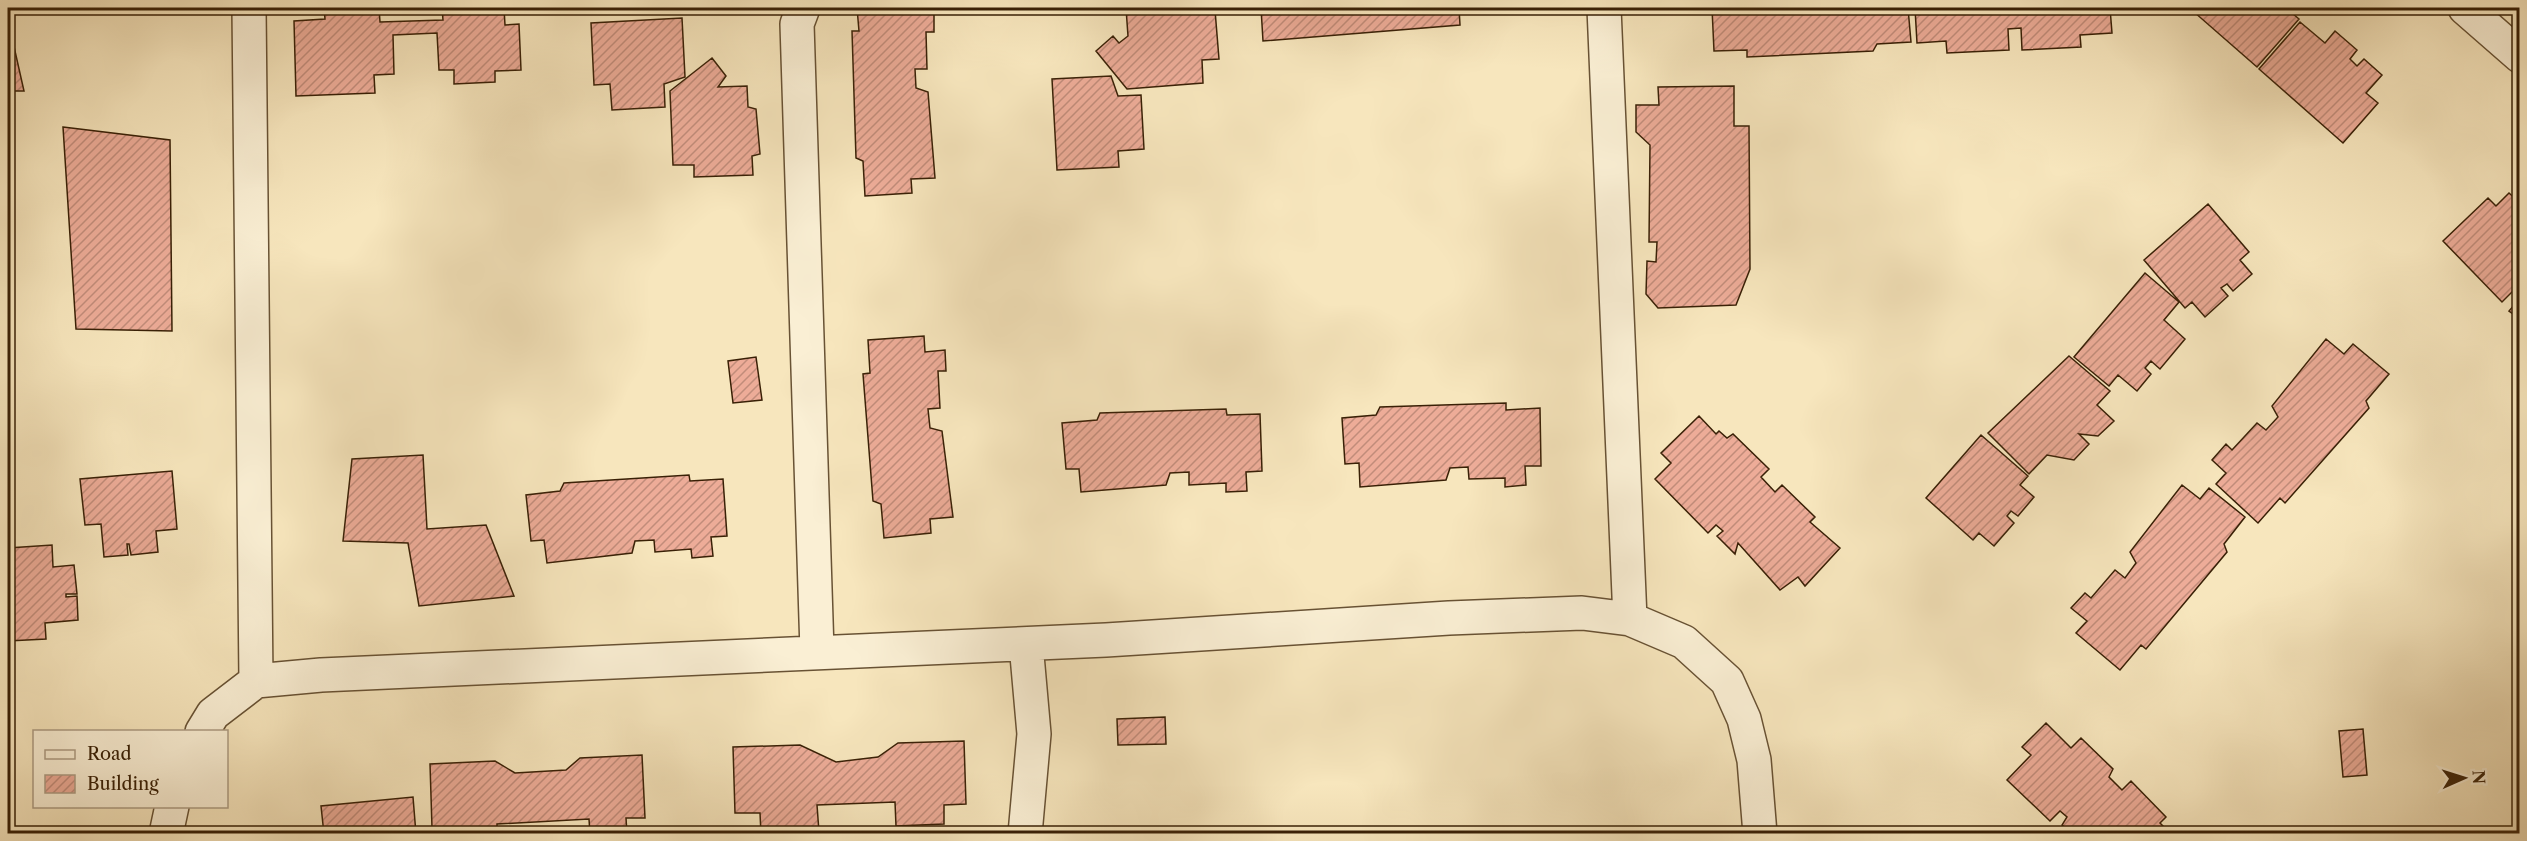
<svg xmlns="http://www.w3.org/2000/svg" width="2527" height="841" font-family="'Libre Caslon Text',serif">
	<defs>
		<pattern id="building-hatch" width="6" height="6" patternUnits="userSpaceOnUse" patternTransform="scale(1.5)"><rect width="6" height="6" fill="#edac98"/><path d="M-1 1l2-2M0 6l6-6M5 7l2-2" fill="none" stroke="#c18c7a"/></pattern>
	</defs>
	<rect width="100%" height="100%" fill="#f7e6bd"/>
	<filter id="stains"><feTurbulence type="fractalNoise" baseFrequency=".00333" numOctaves="4"/><feColorMatrix values="0 0 0 0 .2 0 0 0 0 .09 0 0 0 0 .02 0 0 0 .5 -.17"/></filter>
	<radialGradient id="worn" r=".72"><stop offset=".6" stop-color="#630" stop-opacity="0"/><stop offset="1" stop-color="#630" stop-opacity=".3"/></radialGradient>
	<path fill="url(#building-hatch)" stroke="#392006" stroke-width="1.5" d="M324,8H379L380,22L443,20L442,8H504L505,25L519,24L521,70L495,71V82L454,84V70H439L437,33L393,35L394,74L374,75L375,93L296,96L294,21L325,19Z
		M857,8H915V12L934,11V32H926L927,69H915L916,88L928,92L935,178L911,179L912,193L865,196L863,161L856,158L852,31H859Z
		M1126,8L1215,10L1219,59L1202,60L1203,83L1127,89L1096,51L1113,36L1119,43L1128,36Z
		M1261,8H1459L1460,25L1263,41Z
		M1712,8H1908L1911,42L1877,44L1873,51L1747,57V50L1714,51Z
		M1915,8H2110L2112,33L2080,35L2081,47L2022,50L2021,28L2008,29L2009,50L1947,53L1946,41L1917,43Z
		M2197,8H2297L2292,13L2299,19L2257,67L2194,12Z
		M682,18L685,77L664,84L665,107L612,110L610,84L594,85L591,23Z
		M8,20L24,91H8Z
		M2300,22L2325,43L2335,31L2357,50L2350,59L2357,66L2364,59L2382,75L2366,93L2378,103L2343,143L2259,69Z
		M712,58L726,76L718,87L747,86L748,107L756,109L760,154L752,156L753,175L694,177V165H673L670,91Z
		M1111,76L1118,96L1141,95L1144,149L1118,151L1119,167L1057,170L1052,79Z
		M1734,86V126H1749L1750,269L1736,305L1658,308L1646,294L1647,261L1656,262L1657,242H1649L1650,145L1636,132V105H1659L1658,87Z
		M63,127L170,140L172,331L76,329Z
		M2509,193L2520,203V284L2502,302L2443,241L2488,198L2496,206Z
		M2208,204L2249,252L2240,260L2252,274L2233,291L2227,284L2221,288L2228,296L2205,317L2192,302L2185,308L2144,260Z
		M2145,273L2179,302L2164,320L2185,339L2160,369L2151,361L2145,368L2151,374L2137,391L2118,375L2109,386L2074,357Z
		M2520,298V319L2509,311Z
		M924,336L925,352L945,350L946,371H938L940,408L928,409L930,428L942,431L953,517L930,519L931,533L884,538L881,504L873,501L863,374L870,373L868,340Z
		M2326,339L2344,354L2353,344L2389,374L2366,401L2369,408L2285,503L2280,498L2258,523L2216,484L2226,473L2212,460L2226,444L2232,450L2257,423L2266,430L2278,417L2272,406Z
		M2069,356L2110,391L2097,405L2114,421L2098,436L2079,434L2089,444L2074,460L2047,455L2029,474L1988,433Z
		M756,357L762,400L733,403L728,361Z
		M1506,403V410L1540,408L1541,466H1525L1526,485L1505,487V478L1469,479L1468,467L1450,468L1446,480L1360,487L1359,463L1345,464L1342,418L1376,415L1380,407Z
		M1226,409L1227,415L1260,414L1262,471L1246,472L1247,491L1226,492V483L1189,485V472L1170,473L1166,485L1081,492L1079,469H1066L1062,423L1097,420L1100,413Z
		M1699,416L1716,434L1719,431L1727,438L1733,434L1769,469L1761,477L1775,492L1782,485L1815,517L1810,522L1840,548L1805,586L1798,577L1780,590L1738,543L1735,554L1717,536L1723,531L1716,525L1708,533L1655,479L1671,463L1661,453Z
		M1981,435L2028,476L2020,485L2034,497L2018,516L2011,511L2007,516L2014,523L1994,546L1979,533L1973,540L1926,498Z
		M423,455L427,529L486,525L514,596L419,606L408,543L343,541L352,459Z
		M172,471L177,529L156,531L158,552L131,555L129,544H127L128,555L104,557L101,524L85,525L80,479Z
		M689,475L690,481L723,479L727,536L711,537L713,556L692,558L691,549L655,552L654,540L635,541L632,553L547,563L544,540L531,541L526,495L560,491L564,483Z
		M2182,485L2200,499L2209,488L2245,517L2224,544L2227,552L2146,649L2141,645L2120,670L2076,633L2087,621L2071,608L2085,593L2091,598L2115,570L2125,578L2136,563L2130,552Z
		M52,545L53,567L74,565L77,594H66V597L77,596L78,620L45,623L46,639L8,641V548Z
		M1165,717L1166,744L1118,745L1117,719Z
		M2046,723L2071,748L2081,738L2113,769L2109,777L2122,790L2131,781L2166,817L2160,823L2171,834H2072L2062,825L2067,817L2060,811L2050,821L2007,780L2031,755L2022,747Z
		M2363,729L2367,775L2343,777L2339,731Z
		M964,741L966,804L944,805V824L896,826L895,802L817,805L819,832L761,834L760,813H735L733,747L800,745L836,762L878,757L898,743Z
		M642,755L645,818H626L627,834H590L589,819L497,824V834H446V827L432,828L430,764L495,761L515,773L566,770L580,758Z
		M413,797L416,834H324L321,806Z"/>
	<g fill="none" stroke-linecap="round" stroke-linejoin="round">
		<defs>
			<path id="minor" d="M249,8L256,681
				M803,8L797,24L817,651
				M1604,8L1630,619
				M2465,8L2520,56
				M202,732L213,714L256,681L321,675L1106,640L1449,618L1582,613L1630,619L1684,642L1727,681L1744,719L1754,760L1760,834
				M166,834L172,806
				M1025,834L1034,734L1026,644"/>
		</defs>
		<use href="#minor" stroke="#685234" stroke-width="36"/>
		<use href="#minor" stroke="#faefd4" stroke-width="33"/>
	</g>
	<rect width="2527" height="841" fill="none" stroke="#f7e6bd" stroke-width="30"/>
	<rect x="9" y="9" width="2509" height="823" fill="none" stroke="#392006" stroke-width="3"/>
	<rect x="15" y="15" width="2497" height="811" fill="none" stroke="#392006" stroke-width="1.5"/>
	<rect x="33" y="730" width="195" height="78" fill="#faefd4" stroke="#ad9c82" stroke-width="1.5"/>
	<rect x="45" y="750" width="30" height="9" fill="#faefd4" stroke="#ad9c82" stroke-width="1.5"/>
	<text x="87" y="760" font-size="18" fill="#392006">Road</text>
	<rect x="45" y="775" width="30" height="18" fill="url(#building-hatch)" stroke="#ad9c82" stroke-width="1.5"/>
	<text x="87" y="790" font-size="18" fill="#392006">Building</text>
	<g transform="translate(2464 778) rotate(87)" stroke="#faefd4" stroke-width="4.5" paint-order="stroke">
	<path d="M0-4.5L10 22L0 15L-10 22Z" fill="#392006"/>
	<text y="-9" font-size="16" font-weight="bold" text-anchor="middle" fill="#392006">N</text>
	</g>
	<rect width="100%" height="100%" filter="url(#stains)"/>
	<rect width="100%" height="100%" fill="url(#worn)"/>
</svg>
